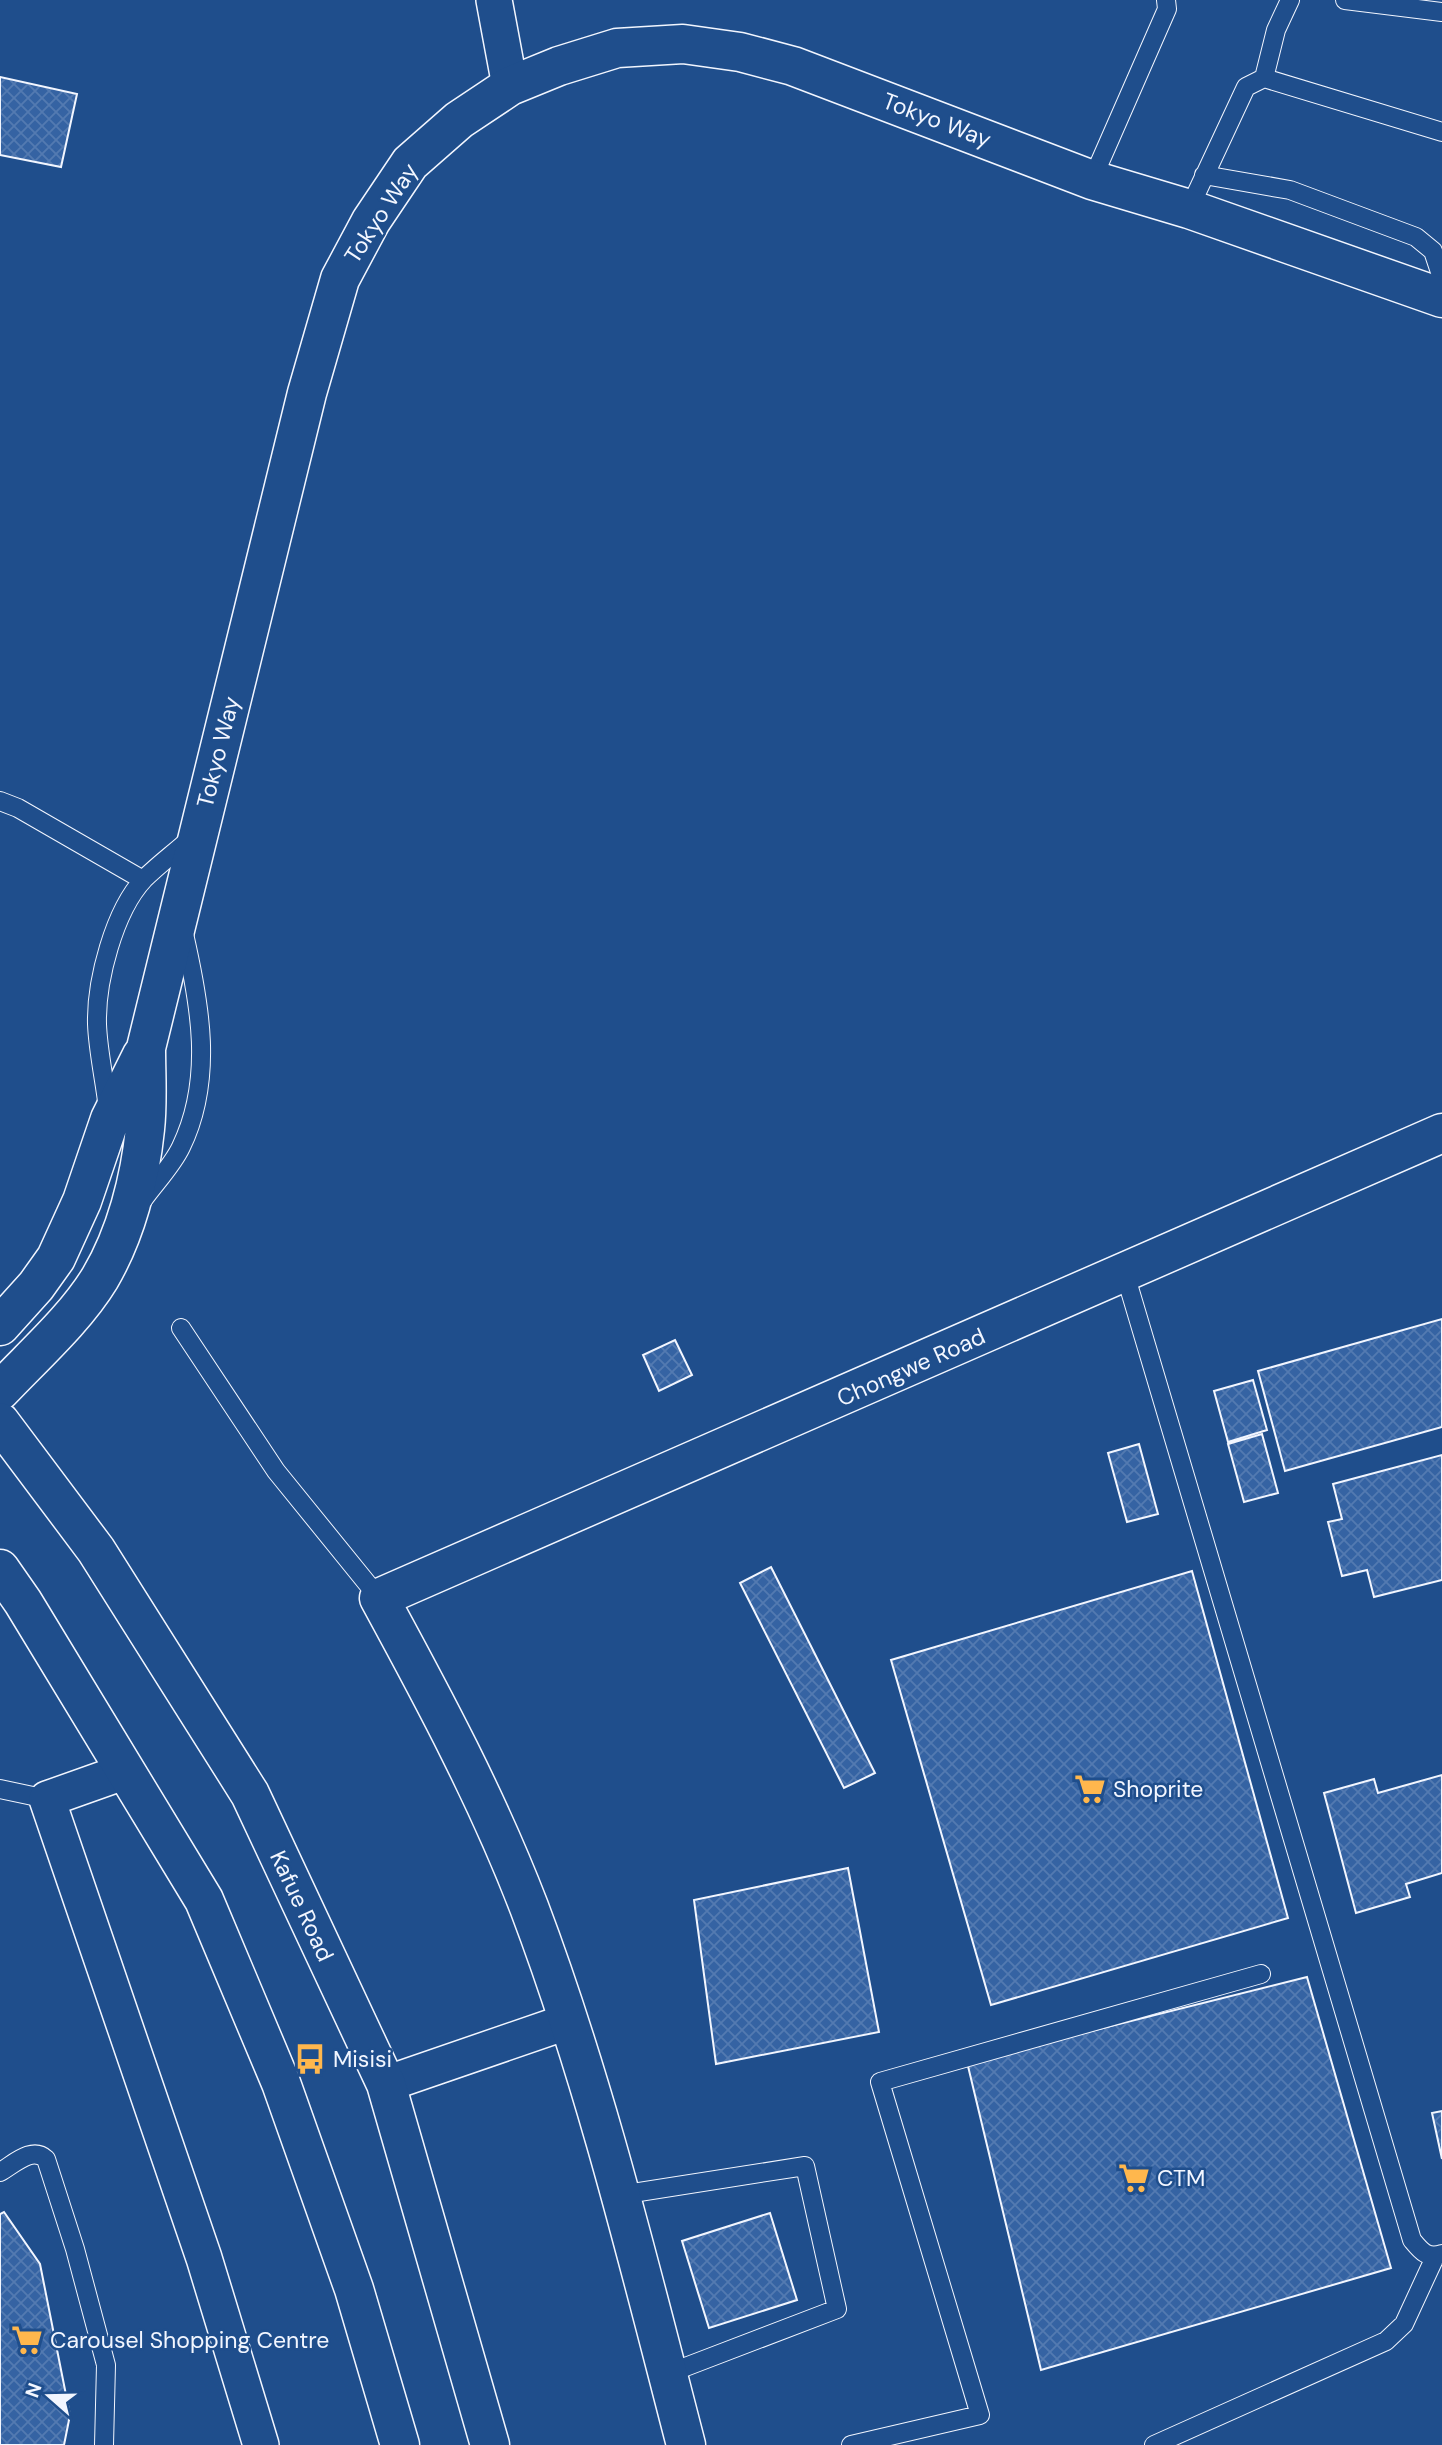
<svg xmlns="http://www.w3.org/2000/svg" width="1442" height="2445" font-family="'DM Sans',sans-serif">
	<defs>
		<pattern id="building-cross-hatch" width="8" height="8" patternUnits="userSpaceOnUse" patternTransform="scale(1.75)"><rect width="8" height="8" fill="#3563a3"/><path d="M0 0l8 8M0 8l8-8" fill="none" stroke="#537ab1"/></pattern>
	</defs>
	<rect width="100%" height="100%" fill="#1f4e8c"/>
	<path fill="url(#building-cross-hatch)" stroke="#f2f6ff" stroke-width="2" d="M0,77L77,94L61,167L0,155Z
		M1442,1319V1427L1285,1471L1258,1371Z
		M675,1340L692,1375L659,1391L643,1355Z
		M1253,1380L1267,1430L1228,1442L1214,1391Z
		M1262,1434L1278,1493L1244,1502L1228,1444Z
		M1139,1444L1158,1514L1127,1522L1108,1453Z
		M1442,1455V1580L1374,1597L1367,1570L1342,1576L1328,1522L1342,1519L1333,1484Z
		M771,1567L875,1773L844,1788L740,1583Z
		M1192,1571L1288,1918L991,2005L891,1660Z
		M1442,1775V1873L1406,1884L1410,1897L1356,1913L1324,1793L1374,1779L1378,1793Z
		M848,1868L879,2032L716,2064L694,1900Z
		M1307,1977L1391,2268L1041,2370L967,2062Z
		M1442,2111V2159L1432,2113Z
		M4,2212L40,2264L70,2415L64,2445H0V2214Z
		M770,2213L797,2300L709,2328L682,2241Z"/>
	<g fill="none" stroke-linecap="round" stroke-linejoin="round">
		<defs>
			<path id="service" d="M1345,0L1442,12
				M1264,78L1276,30L1290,0
				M1204,175L1290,190L1416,237L1433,251L1442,278
				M1092,180L1167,9L1166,0
				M1189,209L1246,87L1264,78L1442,132
				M0,801L18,808L143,880
				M108,1109C105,1081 98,1052 97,1024C96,981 114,911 144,879C159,864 177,851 192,837
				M143,1200C155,1183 172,1166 181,1147C214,1079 200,1004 184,934
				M1125,1274L1412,2240C1421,2251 1427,2259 1442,2254
				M181,1328L276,1471L379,1598
				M0,1789L47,1799
				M0,2172C14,2164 32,2146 46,2159L75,2249L106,2365L104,2445
				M620,2195L805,2166L837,2309L667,2374
				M851,2445L980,2415L880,2082L1261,1974
				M1154,2445L1386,2341L1404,2324L1435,2257"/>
			<path id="minor" d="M494,0L510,86
				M126,1771L47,1799L204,2258L261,2445
				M386,2084L569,2021"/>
			<path id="tertiary" d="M686,2445C639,2264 595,2082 529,1907C488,1800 434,1699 379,1598L1442,1133"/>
			<path id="secondary" d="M0,1326L36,1286L56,1258L82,1201L110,1119L142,1055
				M0,1391C33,1356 75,1319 100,1278C126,1234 140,1179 145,1129C148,1103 146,1075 146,1048L307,393L340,279L371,221L410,163L459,120L510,86L559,66L617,48L683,44L740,52L793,66L1092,180L1189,209L1442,298"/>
			<path id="primary" d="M0,1422L96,1550L250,1794L386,2084L490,2445
				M0,1569L23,1602L204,1900L281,2083L354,2289L400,2445"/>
		</defs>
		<use href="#service" stroke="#f2f6ff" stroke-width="20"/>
		<use href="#minor" stroke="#f2f6ff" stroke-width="38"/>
		<use href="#tertiary" stroke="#f2f6ff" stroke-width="41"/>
		<use href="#secondary" stroke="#f2f6ff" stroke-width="41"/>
		<use href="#primary" stroke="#f2f6ff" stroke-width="41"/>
		<use href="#service" stroke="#1f4e8c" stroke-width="18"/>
		<use href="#minor" stroke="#1f4e8c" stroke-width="35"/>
		<use href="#tertiary" stroke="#1f4e8c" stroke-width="38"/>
		<use href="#secondary" stroke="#1f4e8c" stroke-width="38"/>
		<use href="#primary" stroke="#1f4e8c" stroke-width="38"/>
	</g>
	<defs>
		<symbol id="supermarket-bare" viewBox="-9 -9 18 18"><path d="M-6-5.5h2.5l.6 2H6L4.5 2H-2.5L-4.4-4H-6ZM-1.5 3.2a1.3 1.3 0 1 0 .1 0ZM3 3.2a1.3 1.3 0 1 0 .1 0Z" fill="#ffb74d" stroke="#1f4e8c" stroke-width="2.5" paint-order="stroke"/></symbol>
		<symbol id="bus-bare" viewBox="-9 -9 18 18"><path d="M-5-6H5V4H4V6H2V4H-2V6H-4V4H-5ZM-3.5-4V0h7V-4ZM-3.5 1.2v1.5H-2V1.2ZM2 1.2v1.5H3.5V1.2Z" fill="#ffb74d" stroke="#1f4e8c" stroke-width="2.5" paint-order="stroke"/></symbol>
	</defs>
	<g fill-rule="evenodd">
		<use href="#supermarket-bare" x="1068" y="1767" width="44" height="44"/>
		<use href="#bus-bare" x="288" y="2037" width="44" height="44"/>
		<use href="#supermarket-bare" x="1112" y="2156" width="44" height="44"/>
		<use href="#supermarket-bare" x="5" y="2318" width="44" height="44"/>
	</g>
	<g text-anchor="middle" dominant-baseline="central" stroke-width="5" stroke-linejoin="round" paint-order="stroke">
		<g font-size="23" fill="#f2f6ff" stroke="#1f4e8c">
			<text transform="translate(937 120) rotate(21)">Tokyo Way</text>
			<text transform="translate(381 213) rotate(-57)">Tokyo Way</text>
			<text transform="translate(218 752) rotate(-76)">Tokyo Way</text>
			<text transform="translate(911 1367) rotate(-24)">Chongwe Road</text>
			<text transform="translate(302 1906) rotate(65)">Kafue Road</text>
		</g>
		<g font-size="23" fill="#f2f6ff" stroke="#1f4e8c" text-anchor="start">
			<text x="1113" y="1789">Shoprite</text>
			<text x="333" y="2059">Misisi</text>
			<text x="1157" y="2178">CTM</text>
			<text x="50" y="2340">Carousel Shopping Centre</text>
		</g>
	</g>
	<g transform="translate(49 2396) rotate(290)" stroke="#1f4e8c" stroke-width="5" paint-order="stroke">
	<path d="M0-5L12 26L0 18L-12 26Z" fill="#f2f6ff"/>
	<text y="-10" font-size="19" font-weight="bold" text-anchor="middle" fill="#f2f6ff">N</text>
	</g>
</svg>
